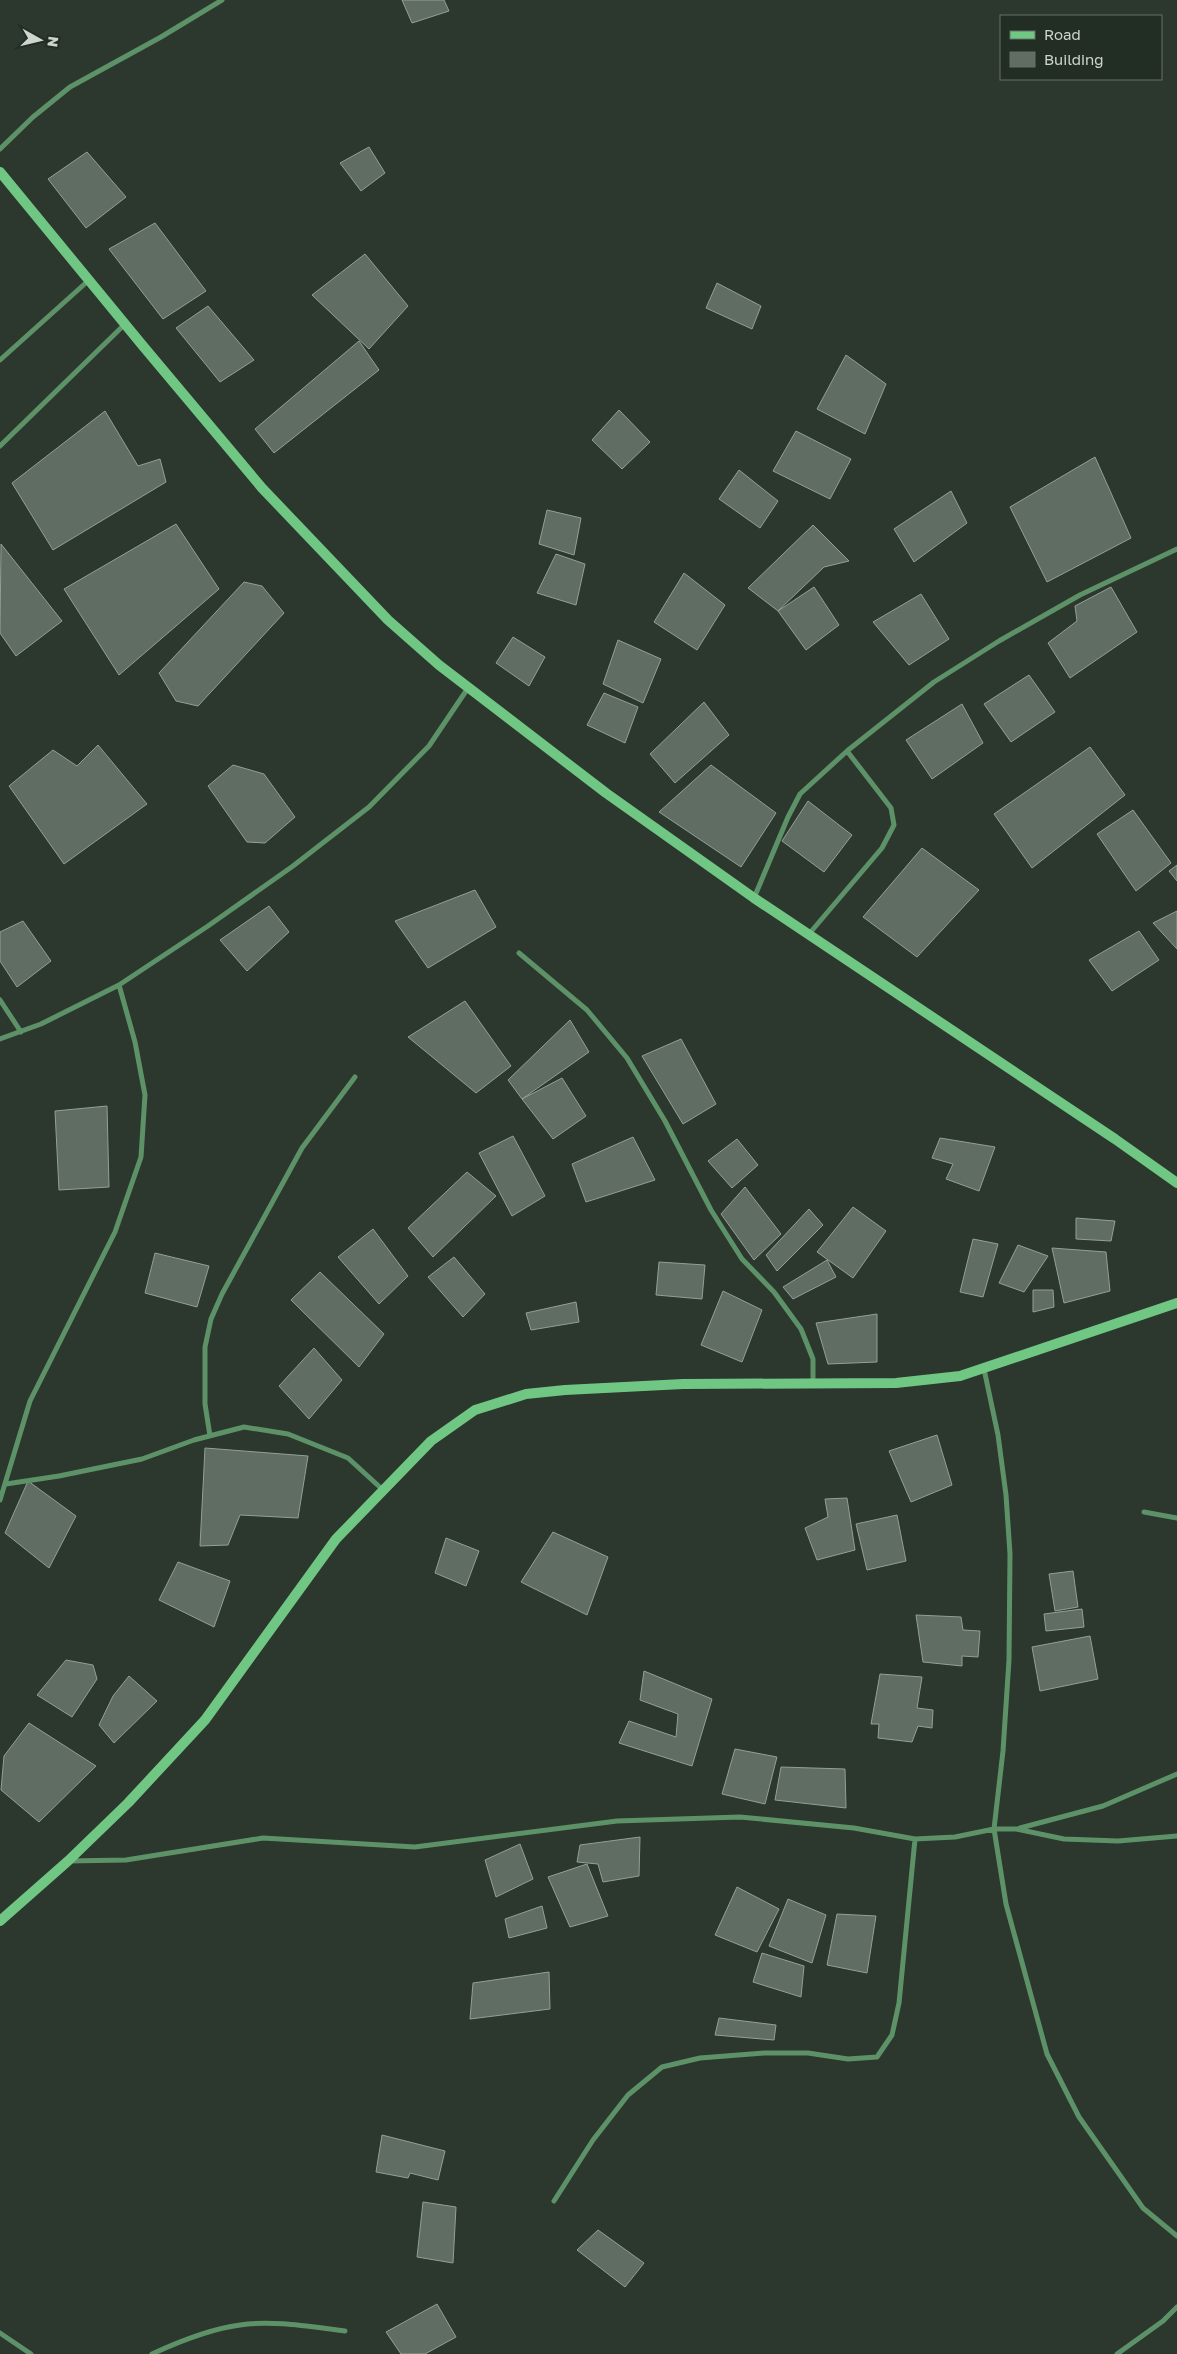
<svg xmlns="http://www.w3.org/2000/svg" width="1177" height="2354" font-family="'Golos Text',sans-serif">
	<rect width="100%" height="100%" fill="#2c372d"/>
	<path fill="#606d62" stroke="#93a095" d="M402,0H444L449,11L412,23Z
		M369,147L385,173L361,191L340,163Z
		M87,152L126,197L86,228L48,179Z
		M155,223L206,291L163,319L109,249Z
		M365,254L408,306L369,349L312,295Z
		M717,283L761,306L752,329L706,308Z
		M208,306L254,360L220,382L176,328Z
		M359,341L379,370L274,453L255,429Z
		M846,355L886,384L865,434L817,409Z
		M619,410L650,442L622,469L592,440Z
		M105,411L138,466L160,459L166,482L53,550L12,483Z
		M796,431L851,459L830,499L773,471Z
		M1095,457L1131,538L1047,582L1010,507Z
		M739,470L778,501L760,528L719,499Z
		M951,491L967,523L914,562L894,529Z
		M547,510L581,518L574,555L539,544Z
		M176,524L219,589L119,675L64,589Z
		M813,525L849,561L824,567L778,611L748,588Z
		M1,544L62,621L16,656L0,633Z
		M556,554L585,564L576,605L537,593Z
		M684,573L725,605L697,650L654,622Z
		M244,582L262,586L284,613L198,706L176,701L159,673Z
		M814,587L839,625L806,650L778,611Z
		M1111,587L1137,632L1070,678L1048,643L1077,621L1075,606Z
		M921,594L949,639L909,665L873,622Z
		M513,637L545,657L529,686L496,663Z
		M618,640L661,659L643,703L603,684Z
		M1029,675L1055,712L1011,742L984,704Z
		M604,693L638,707L625,743L587,725Z
		M704,702L729,735L675,783L650,754Z
		M962,704L983,743L932,779L906,740Z
		M98,745L147,804L64,864L9,786L53,750L77,766Z
		M1090,747L1125,795L1032,868L994,814Z
		M233,765L264,774L295,817L265,843L247,842L208,786Z
		M711,765L776,813L741,867L659,812Z
		M808,801L852,835L824,872L782,841Z
		M1133,810L1171,863L1136,891L1097,834Z
		M922,848L979,890L917,957L863,917Z
		M1177,865V881L1169,871Z
		M475,890L496,927L428,968L395,921Z
		M269,906L289,932L247,971L220,940Z
		M1177,911V949L1153,923Z
		M23,921L51,961L17,987L0,961V932Z
		M1139,931L1159,960L1112,991L1089,960Z
		M465,1001L511,1066L476,1093L408,1037Z
		M570,1020L589,1052L522,1099L508,1080Z
		M681,1039L716,1104L683,1124L642,1056Z
		M562,1078L586,1116L553,1139L522,1099Z
		M107,1106L109,1187L59,1190L55,1111Z
		M513,1136L545,1196L512,1216L479,1153Z
		M633,1137L655,1180L586,1202L572,1164Z
		M940,1138L995,1147L979,1191L946,1179L953,1164L932,1158Z
		M737,1139L758,1165L732,1188L708,1161Z
		M467,1172L496,1196L433,1257L408,1228Z
		M745,1187L781,1234L754,1260L721,1214Z
		M853,1207L886,1231L853,1278L817,1252Z
		M809,1209L823,1225L777,1271L766,1255Z
		M1076,1218L1115,1221L1111,1241L1076,1239Z
		M373,1229L408,1276L379,1304L338,1257Z
		M973,1239L998,1244L983,1297L960,1292Z
		M1018,1245L1048,1256L1024,1292L999,1283Z
		M1052,1248L1106,1252L1110,1291L1064,1303Z
		M155,1253L209,1266L197,1307L145,1293Z
		M454,1257L485,1294L463,1317L428,1277Z
		M827,1260L836,1277L793,1299L783,1287Z
		M659,1262L705,1265L702,1299L656,1295Z
		M320,1272L384,1334L359,1367L291,1300Z
		M1033,1290H1053L1054,1307L1033,1312Z
		M723,1291L762,1310L742,1362L701,1345Z
		M576,1302L579,1322L531,1330L526,1313Z
		M877,1314V1362L828,1364L816,1323Z
		M314,1348L342,1380L309,1419L279,1386Z
		M937,1435L952,1485L911,1502L889,1451Z
		M205,1448L308,1456L298,1518L240,1515L228,1545L200,1546Z
		M28,1481L76,1516L49,1568L5,1533Z
		M847,1498L855,1550L817,1560L805,1528L828,1517L825,1499Z
		M897,1515L906,1561L867,1570L856,1524Z
		M553,1532L608,1557L587,1615L521,1582Z
		M446,1538L479,1551L466,1586L435,1573Z
		M178,1562L230,1581L214,1627L159,1600Z
		M1073,1571L1078,1607L1055,1611L1049,1574Z
		M1082,1609L1084,1627L1046,1631L1044,1614Z
		M916,1615L961,1617L963,1630L980,1631L978,1657L962,1656V1666L923,1662Z
		M1090,1636L1098,1679L1040,1691L1032,1647Z
		M66,1660L93,1665L97,1679L72,1717L37,1695Z
		M644,1671L712,1699L692,1766L619,1743L629,1721L676,1737L678,1714L640,1700Z
		M880,1674L922,1677L917,1708L933,1710L932,1728L918,1726L912,1742L878,1738L879,1724H871Z
		M129,1676L157,1701L114,1743L99,1725L113,1696Z
		M29,1723L96,1766L39,1822L1,1790L4,1756Z
		M735,1749L777,1757L765,1804L722,1794Z
		M781,1767L845,1769L846,1808L775,1800Z
		M640,1837L639,1876L603,1882L598,1864L577,1862L580,1845Z
		M520,1844L533,1879L496,1897L485,1860Z
		M587,1864L608,1916L570,1927L548,1877Z
		M737,1887L779,1909L757,1952L715,1935Z
		M788,1899L826,1915L812,1963L769,1946Z
		M542,1906L547,1928L509,1938L505,1919Z
		M837,1914L876,1916L867,1973L827,1965Z
		M762,1953L804,1966L801,1997L753,1982Z
		M549,1972L550,2009L470,2019L473,1983Z
		M719,2018L776,2025L774,2040L715,2035Z
		M382,2135L445,2151L438,2180L410,2173L408,2178L376,2172Z
		M423,2202L456,2207L453,2263L417,2257Z
		M598,2230L644,2263L625,2287L577,2250Z
		M437,2304L456,2337L425,2354H401L386,2332Z"/>
	<g fill="none" stroke-linecap="round" stroke-linejoin="round">
		<path stroke="#5d9268" stroke-width="5" d="M0,149L33,117L70,87L161,37L222,0
			M0,360L89,280
			M0,446L125,324
			M754,898L788,817L800,794L847,751L934,682L999,641L1080,595L1177,549
			M809,934L882,848L894,825L891,808L847,751
			M519,953L587,1010L627,1058L665,1121L711,1210L742,1259L774,1292L801,1329L813,1359V1384
			M0,1000L21,1032
			M0,1039L41,1024L119,985L208,926L293,866L369,807L429,746L468,688
			M984,1369L998,1435L1006,1495L1010,1554L1009,1660L1003,1751L994,1829L1006,1904L1047,2054L1079,2117L1143,2208L1177,2236
			M210,1436L205,1404V1347L211,1319L222,1294L302,1148L355,1077
			M6,1484L59,1476L142,1459L194,1440L244,1427L288,1434L348,1458L383,1490
			M0,1500L30,1401L115,1232L141,1157L145,1095L135,1042L119,985
			M1144,1512L1177,1518
			M1020,1828L1103,1806L1177,1774
			M68,1861L126,1860L263,1838L415,1847L617,1821L740,1817L854,1828L915,1839L955,1837L994,1829H1016L1064,1839L1118,1841L1177,1836
			M554,2201L593,2140L628,2095L662,2067L700,2058L764,2053H808L848,2059L877,2057L892,2035L899,2003L915,1839
			M0,2333L31,2354
			M152,2354C180,2341 210,2329 240,2325C274,2320 311,2327 345,2331
			M1117,2354L1163,2321L1177,2307"/>
		<path stroke="#70c784" stroke-width="10" d="M0,172L143,346L262,488L388,620L439,665L606,793L754,898L1115,1139L1177,1183
			M0,1921L68,1861L128,1803L205,1720L336,1539L431,1441L475,1410L526,1394L565,1390L683,1384L896,1383L960,1376L1177,1303"/>
	</g>
	<rect x="1000" y="15" width="162" height="65" fill="#222d24" stroke="#677068"/>
	<rect x="1010" y="31" width="25" height="8" fill="#70c784" stroke="#677068"/>
	<text x="1044" y="40" font-size="15" fill="#ced5cf">Road</text>
	<rect x="1010" y="52" width="25" height="15" fill="#606d62" stroke="#677068"/>
	<text x="1044" y="65" font-size="15" fill="#ced5cf">Building</text>
	<g transform="translate(40 40) rotate(98)" stroke="#222d24" stroke-width="4" paint-order="stroke">
	<path d="M0-4L9 19L0 12L-9 19Z" fill="#ced5cf"/>
	<text y="-8" font-size="14" font-weight="bold" text-anchor="middle" fill="#ced5cf">N</text>
	</g>
</svg>
